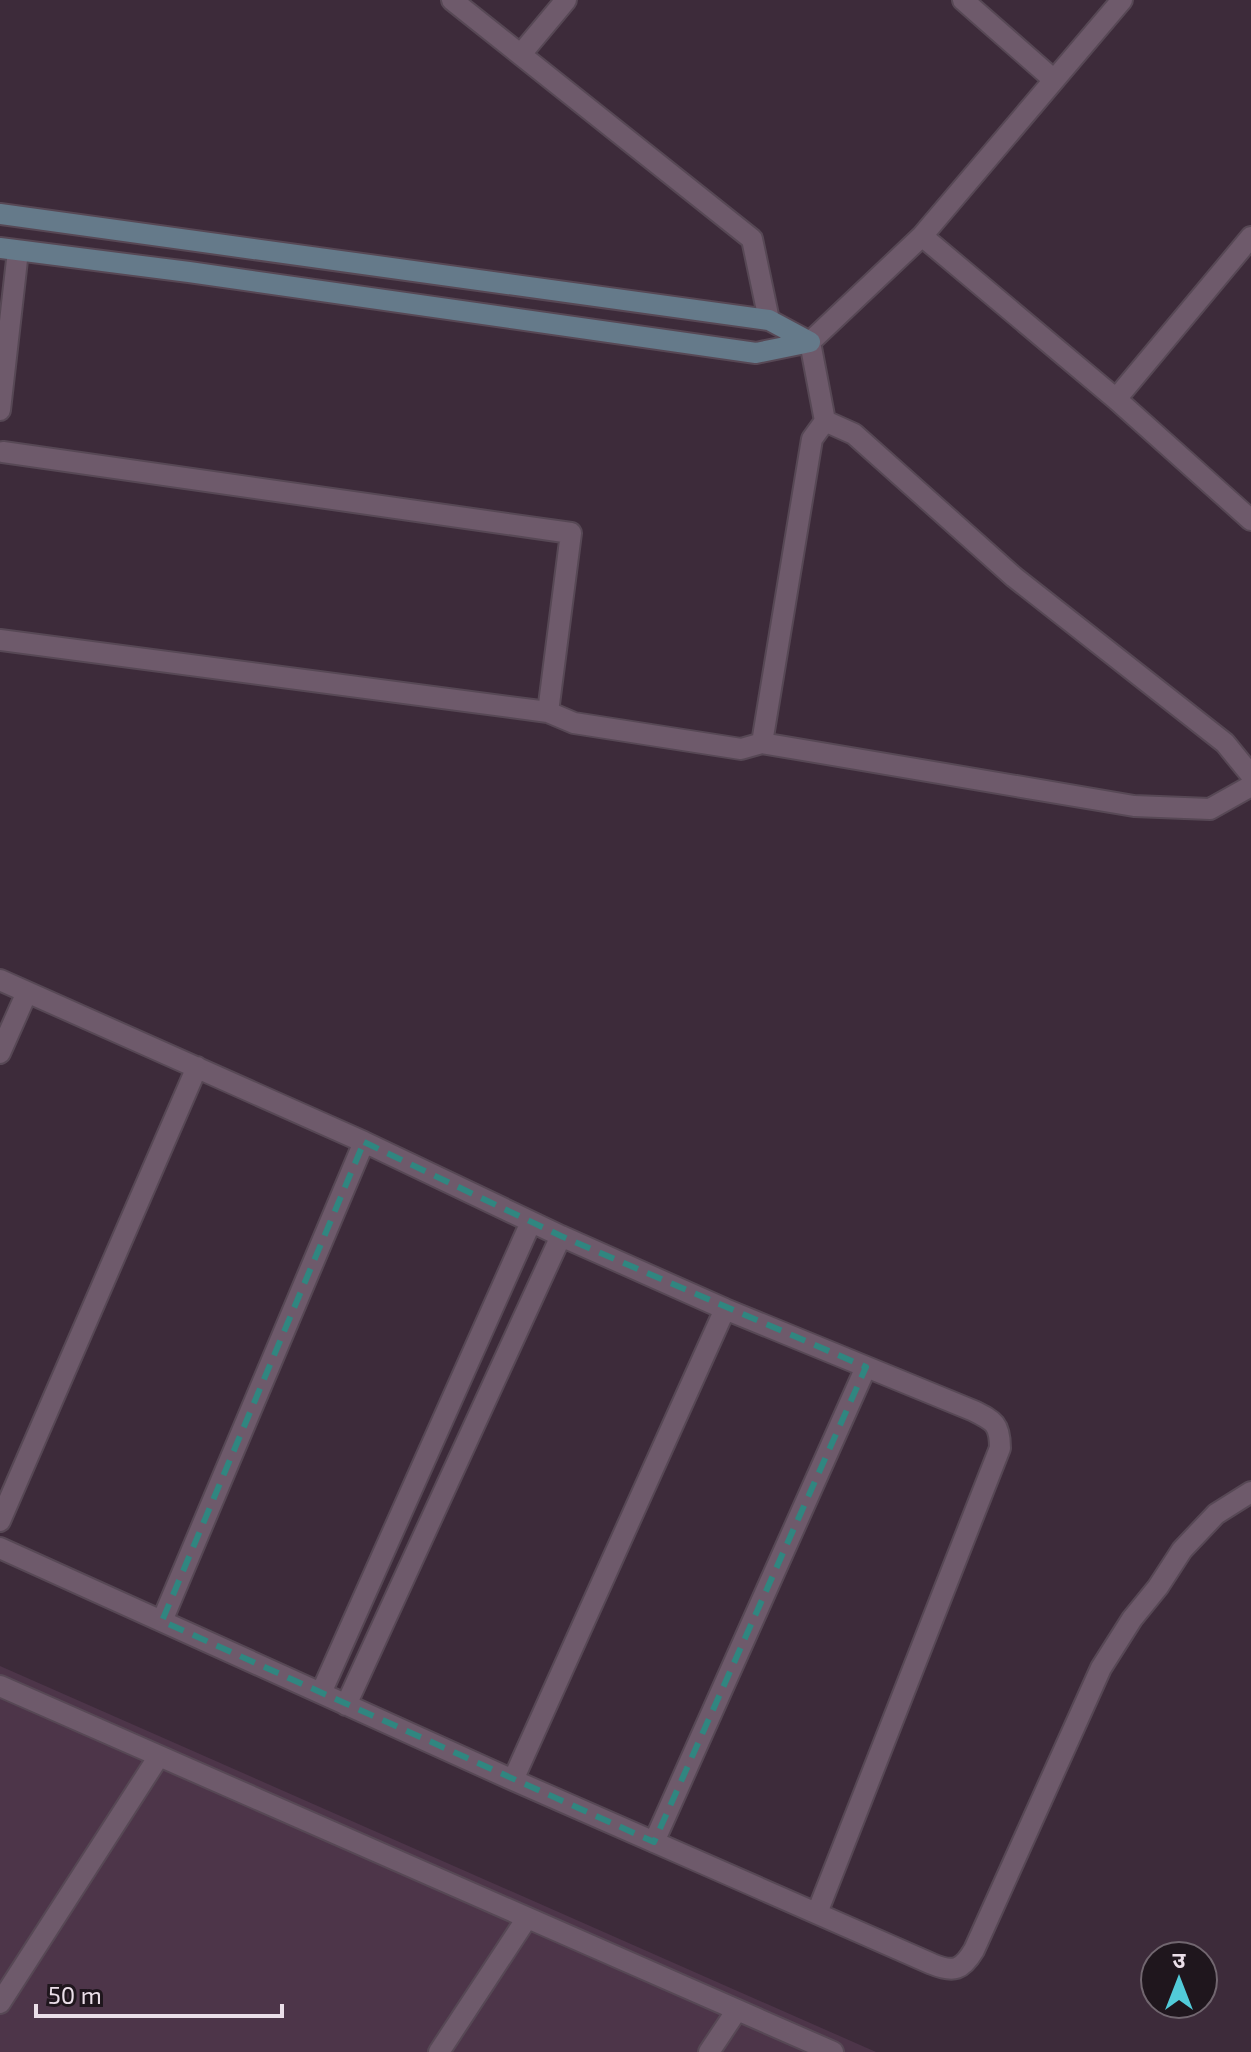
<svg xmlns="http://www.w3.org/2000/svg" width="1251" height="2052" font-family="'Exo 2','Noto Sans Devanagari',sans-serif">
	<rect width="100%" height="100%" fill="#3d2b3a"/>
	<path fill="#4d3549" d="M0,1666L876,2052H0Z"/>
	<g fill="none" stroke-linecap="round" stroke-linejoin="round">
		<defs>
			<path id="street" d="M452,0L752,239L769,320
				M963,0L1054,80
				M521,54L566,0
				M922,236L1116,399L1251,237
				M1116,399L1251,520
				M0,410L18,251
				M825,421L854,434L1014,577L1225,743L1251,775
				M3,452L571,533L548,712
				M0,640L548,712L574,723L741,749L762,743L1134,806L1210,809L1251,786
				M762,743L812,439L825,421L810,342L922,236L1122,0
				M0,980L364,1142L561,1236L725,1309L974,1411C994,1421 1000,1424 1000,1448L817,1913
				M0,1053L27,992
				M0,1521L197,1067
				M0,1548L513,1780L932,1964C954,1973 962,1970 974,1950L1101,1668L1132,1619L1158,1587L1182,1550L1216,1514L1251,1492
				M162,1621L364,1142
				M0,1686L833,2052
				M321,1693L531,1222
				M346,1705L561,1236
				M513,1780L725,1309
				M654,1842L866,1367
				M0,2003L159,1756
				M439,2052L527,1918
				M709,2052L737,2010"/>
			<path id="secondary" d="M0,214L769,320L810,342
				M0,248L189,272L756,353L810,342"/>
		</defs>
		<use href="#street" stroke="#574855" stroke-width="24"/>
		<use href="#secondary" stroke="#574855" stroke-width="24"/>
		<use href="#street" stroke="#6e5a6b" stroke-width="20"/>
		<use href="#secondary" stroke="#657a8a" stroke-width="20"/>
	</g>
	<path fill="none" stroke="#308680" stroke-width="6" stroke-dasharray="16 10" stroke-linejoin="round" d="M364,1142L561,1236L866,1367L654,1842L162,1621Z"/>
	<g transform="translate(1179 1980)"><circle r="38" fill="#1f161d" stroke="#71666f" stroke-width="2"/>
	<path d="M0-6L14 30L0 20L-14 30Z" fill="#52cbd9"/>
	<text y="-12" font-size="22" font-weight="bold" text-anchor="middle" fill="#ebdfe9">उ</text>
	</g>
	<path d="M36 2004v12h246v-12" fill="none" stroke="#ebdfe9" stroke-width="4"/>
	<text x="48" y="2004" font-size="24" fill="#ebdfe9" stroke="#1f161d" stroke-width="6" paint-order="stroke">50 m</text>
</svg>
